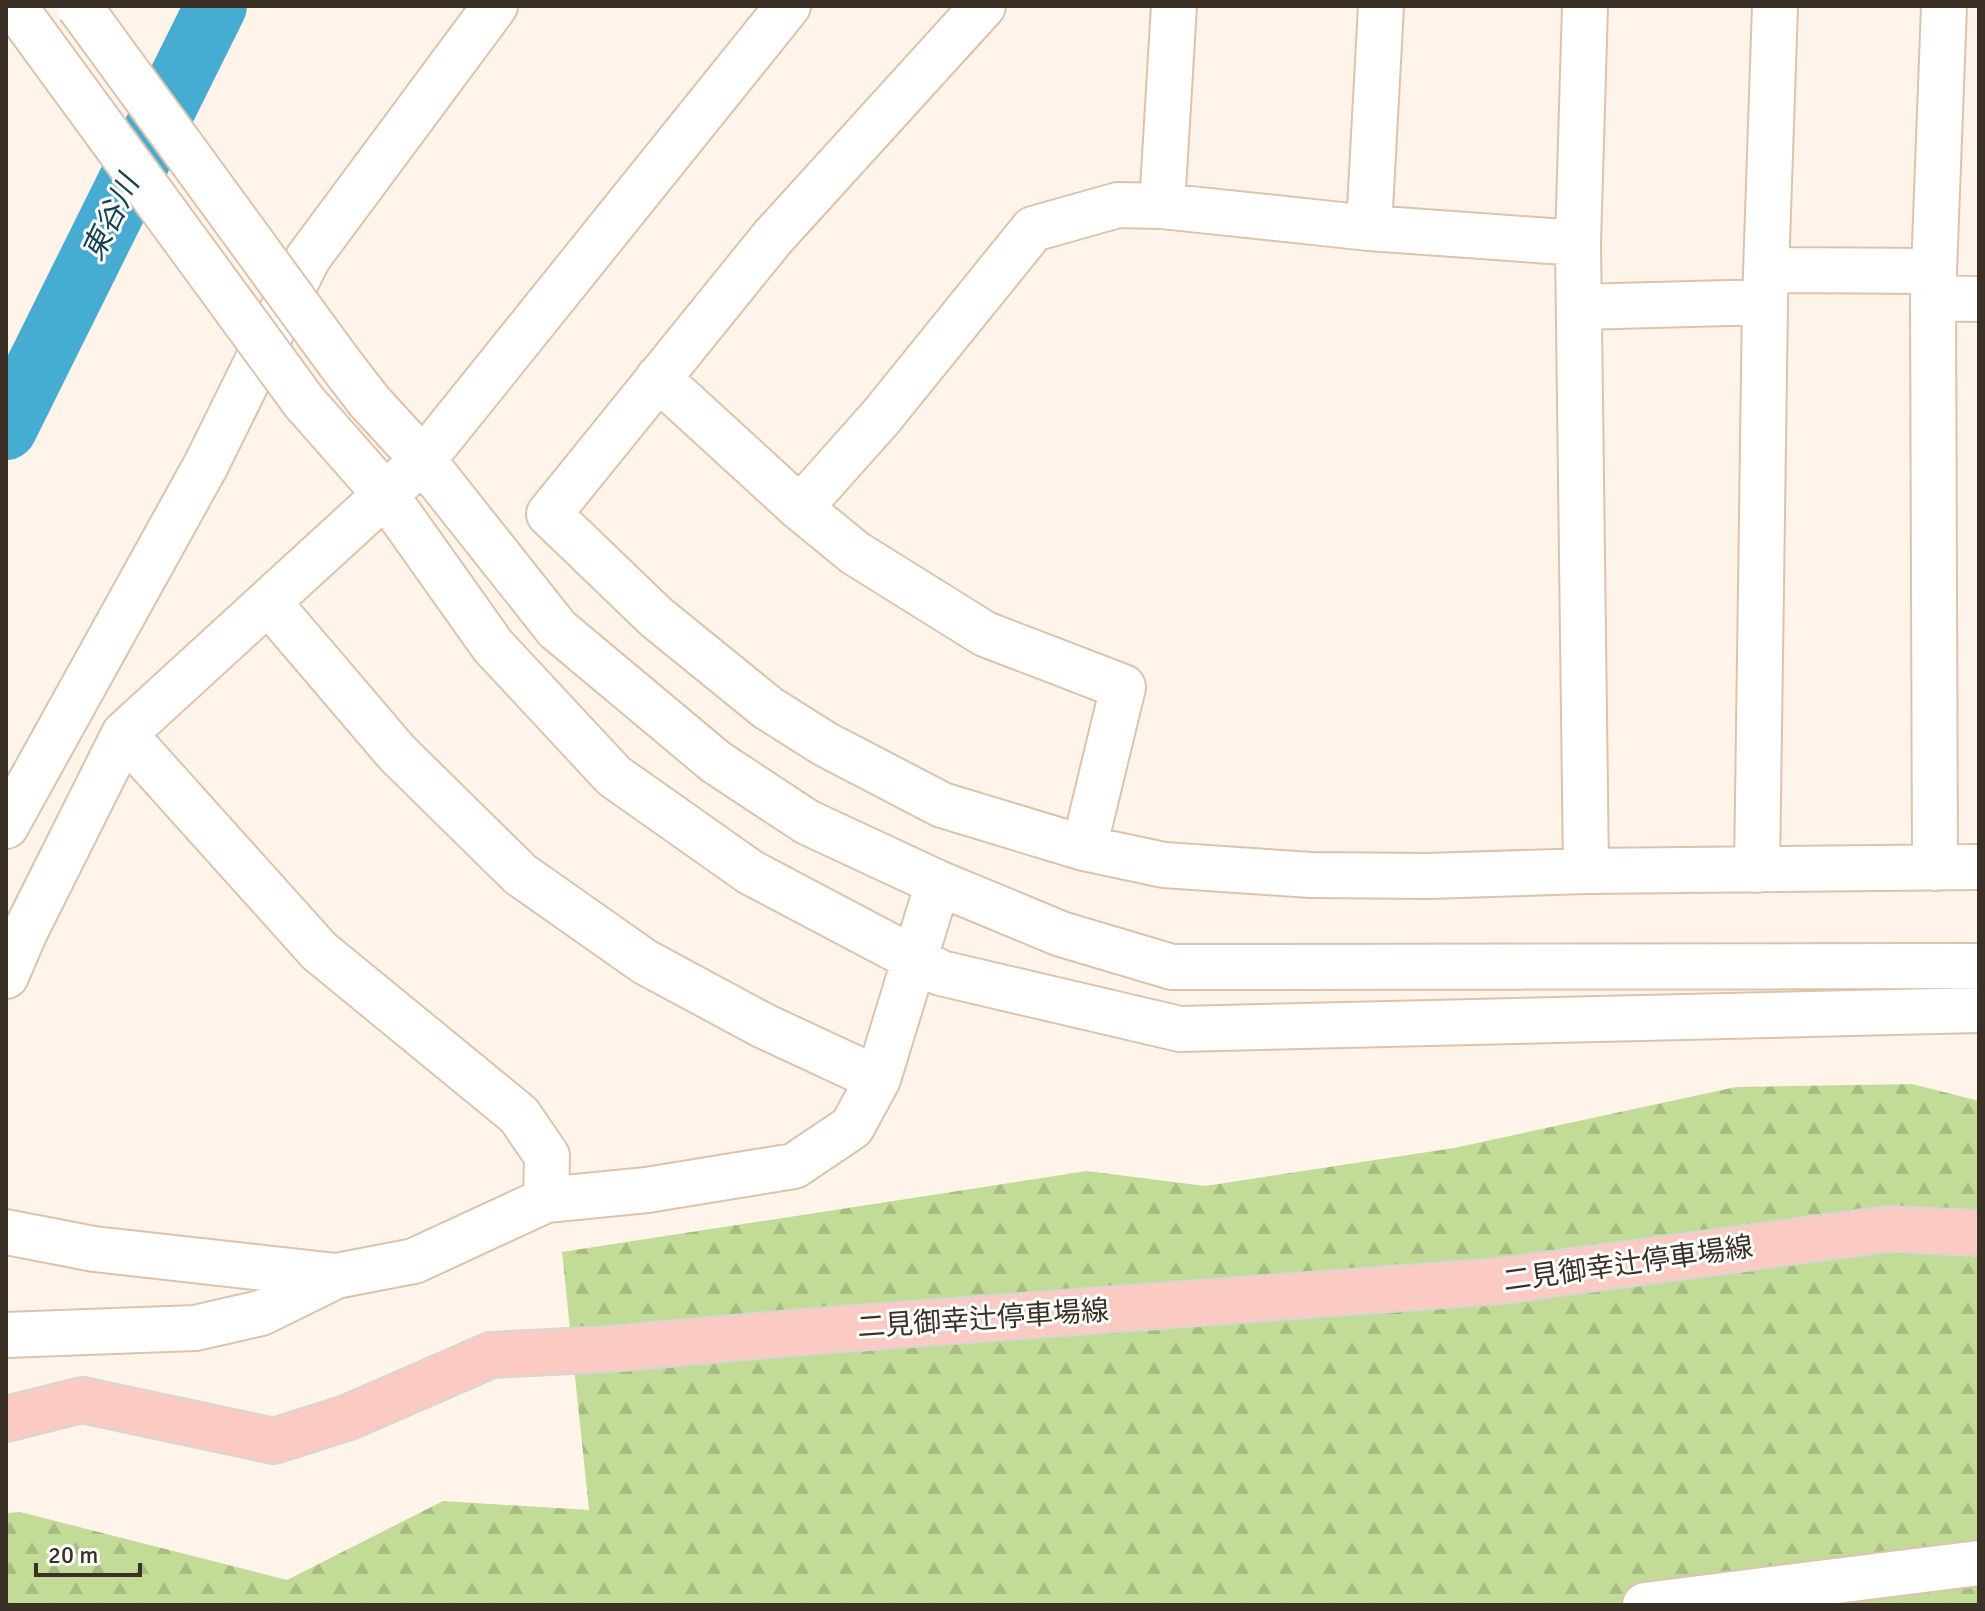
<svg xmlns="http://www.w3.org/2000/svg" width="1985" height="1611" font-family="Signika,'Noto Sans JP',sans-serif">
	<defs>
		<pattern id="forest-firs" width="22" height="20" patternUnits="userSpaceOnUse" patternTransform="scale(2)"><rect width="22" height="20" fill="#c2db97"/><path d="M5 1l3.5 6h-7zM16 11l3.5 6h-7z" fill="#a7bc82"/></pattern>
	</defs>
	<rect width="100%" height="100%" fill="#fef4ea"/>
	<path fill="url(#forest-firs)" d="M1912,1084L1979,1101V1605H6V1513L20,1512L287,1580L443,1501L589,1510L562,1252L1087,1171L1205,1186L1454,1148L1736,1087Z"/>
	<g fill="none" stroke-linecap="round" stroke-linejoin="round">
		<path stroke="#46acd2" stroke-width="62" d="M6,429L216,6"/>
		<defs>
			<path id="minor" d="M983,6L773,237L549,514L656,617L768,708L825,744L942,805L1084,848L1164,865L1311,875L1427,876L1586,871L1979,867
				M1585,6L1578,243L1586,871
				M1162,206L1174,6
				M1369,228L1381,6
				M1768,270L1934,271
				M1933,298L1979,299
				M1579,307L1765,302
				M339,362L369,401L423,460L557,629L716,762L807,822L938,883L1061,934L1172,967L1979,966
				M658,378L800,508L855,553L985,634L1123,687L1084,848
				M304,402L385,494L493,646L614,776L750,872L941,973L1180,1029L1979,1010
				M800,508L881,417L1033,229L1118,205L1162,206L1369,228L1578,243
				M269,603L397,753L520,874L645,962L764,1026L878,1079
				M124,734L319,951L519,1115L547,1156L546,1200
				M6,826L206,465L308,258L495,6
				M1935,868L1933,298L1944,6
				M1757,870L1765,302L1775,6
				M6,976L24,934L124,734L423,460L788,6
				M6,1232L94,1249L336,1276
				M6,1335L195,1328L261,1313L336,1276L414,1261L546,1200L647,1190L794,1166L852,1127L878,1079L938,883
				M1645,1605L1979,1563"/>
			<path id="major" d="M6,1419L82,1400L274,1441L349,1417L491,1355L609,1349L802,1332L1500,1281L1887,1229L1979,1233"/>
		</defs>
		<use href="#minor" stroke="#ddc3ab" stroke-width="48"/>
		<use href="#major" stroke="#d8d6d4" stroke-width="48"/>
		<use href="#minor" stroke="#fff" stroke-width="44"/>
		<use href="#major" stroke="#facac3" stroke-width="44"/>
		<defs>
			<path id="minor-bridge" d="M14,6L304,402
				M79,6L339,362"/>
		</defs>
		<use href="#minor-bridge" stroke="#ddc3ab" stroke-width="48" stroke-linecap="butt"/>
		<use href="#minor-bridge" stroke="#fff" stroke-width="44"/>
	</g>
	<g text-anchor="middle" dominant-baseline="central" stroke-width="6" stroke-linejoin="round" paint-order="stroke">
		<g font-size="28" fill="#3a3026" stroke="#fff">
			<text transform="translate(1628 1264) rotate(-8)">二見御幸辻停車場線</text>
			<text transform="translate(983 1319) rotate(-4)">二見御幸辻停車場線</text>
		</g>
		<g font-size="30" font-style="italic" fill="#164253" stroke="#fff">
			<text transform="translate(111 218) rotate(-64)">東谷川</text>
		</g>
	</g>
	<rect width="1985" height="1611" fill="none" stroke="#3a3026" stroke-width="16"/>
	<path d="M36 1563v12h104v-12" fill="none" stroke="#3a3026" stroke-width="4"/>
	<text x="48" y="1563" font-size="24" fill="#3a3026" stroke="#ffffff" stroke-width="6" paint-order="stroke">20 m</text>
</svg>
